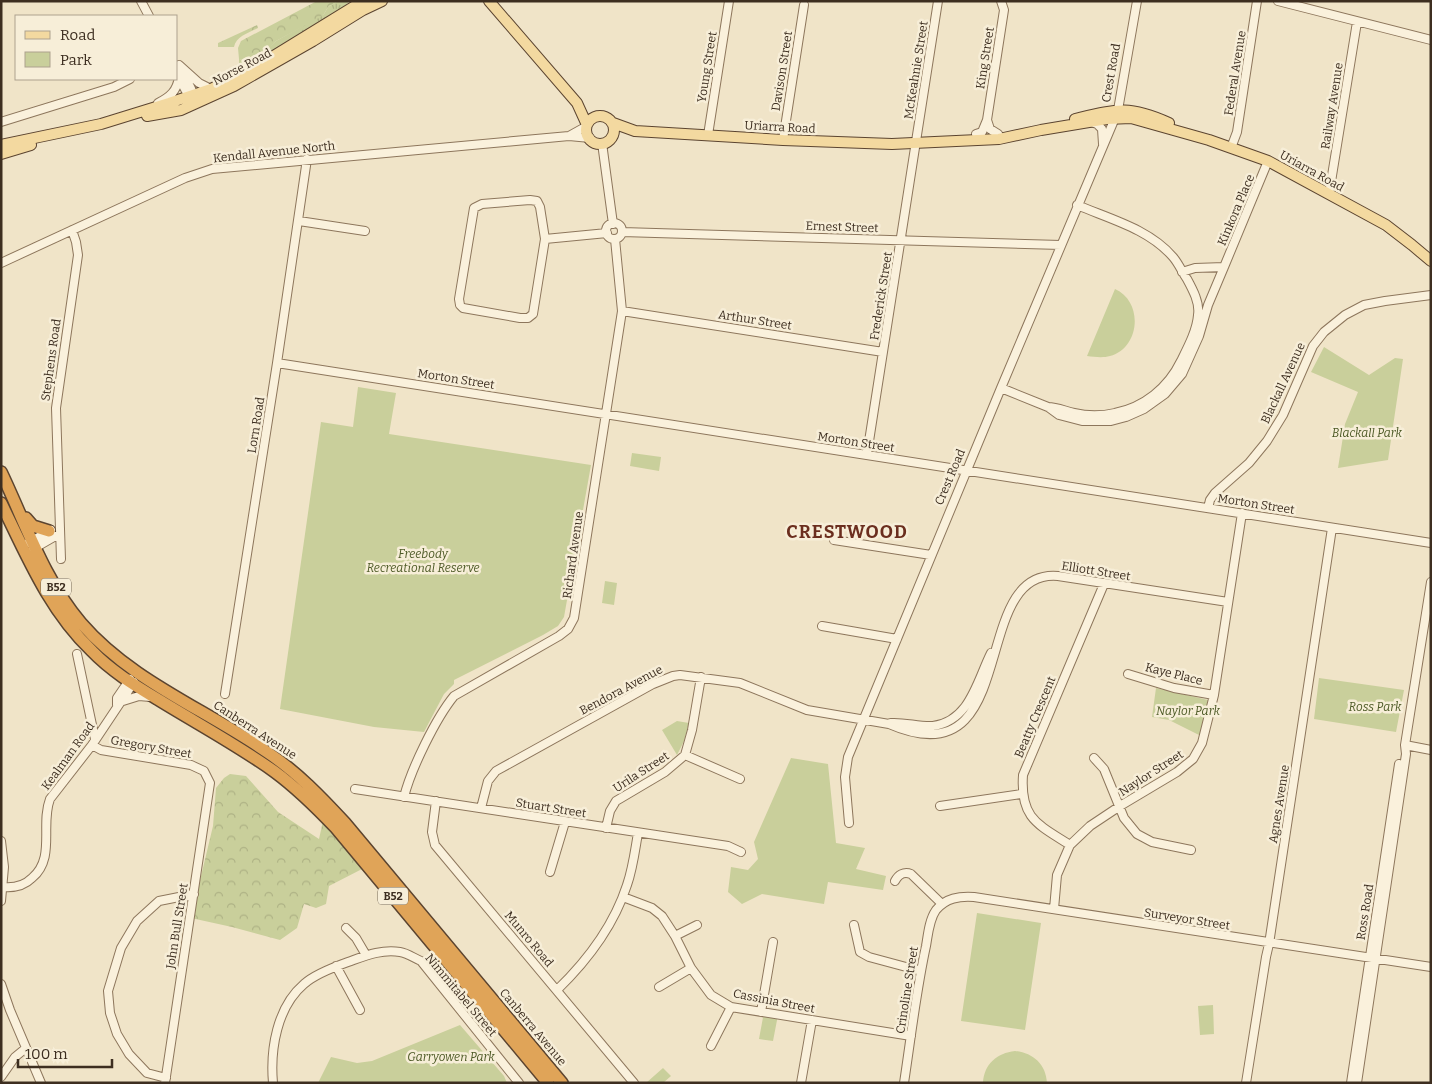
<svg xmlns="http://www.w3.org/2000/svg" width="1432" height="1084" font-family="Bitter,serif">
	<defs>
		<pattern id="grass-tufts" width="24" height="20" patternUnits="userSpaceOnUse" patternTransform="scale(1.25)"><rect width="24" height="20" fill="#c9cf9b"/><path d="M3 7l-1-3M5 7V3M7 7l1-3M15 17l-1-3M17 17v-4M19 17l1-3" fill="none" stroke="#aeb285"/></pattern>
		<pattern id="forest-crowns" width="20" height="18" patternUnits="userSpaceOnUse" patternTransform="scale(1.25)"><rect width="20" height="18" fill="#c9cf9b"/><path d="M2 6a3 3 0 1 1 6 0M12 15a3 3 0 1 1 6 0" fill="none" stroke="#aeb285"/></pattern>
	</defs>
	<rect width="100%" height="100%" fill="#f0e4c8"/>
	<path fill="url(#grass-tufts)" d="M338,1H350L334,15L275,49L239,69V59C251,61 267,50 276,41L324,14L328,7Z"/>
	<path fill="url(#forest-crowns)" d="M317,1H338L328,7L324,14L317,19L276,41L270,47L247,59H239L238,48L241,41Z
		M257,25L258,28C249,33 236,36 234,47H218V43Z
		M230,774L246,776L278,812L319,839L323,821L364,868L329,886L326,904L316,908L304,904L297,928L280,940L232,927L191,918L213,826L216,788L224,778Z"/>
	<path fill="#c9cf9b" d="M1115,289C1144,302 1140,348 1110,356C1103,358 1095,357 1087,356Z
		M1324,347L1369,375L1395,358L1403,359L1388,460L1338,468L1345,424L1358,392L1311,372Z
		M358,387L396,393L389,434L591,465L564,617L558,626L543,635L454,680V684L444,694L424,732L374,727L280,709L321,422L353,427Z
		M632,453L661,457L659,471L630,466Z
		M605,581L617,583L614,605L602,603Z
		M1319,678L1404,690L1396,732L1314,719Z
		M1156,688L1208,700L1201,736L1169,720L1152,717Z
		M677,721L689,723L684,741L677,755L662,730Z
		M791,758L828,764L836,843L865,848L856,869L886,876L883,890L828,882L824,904L762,894L742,904L728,892L731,867L748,870L758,859L754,842Z
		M977,913L1041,923L1025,1030L961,1021Z
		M1213,1005L1214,1034L1200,1035L1198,1006Z
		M764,1012L778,1015L773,1041L759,1039Z
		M460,1025L504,1076L507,1083H318L331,1057L357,1063L372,1061Z
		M1015,1051C1033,1053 1046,1064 1047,1083H983C984,1064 997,1053 1015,1051Z
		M663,1068L671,1076L663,1083H646Z"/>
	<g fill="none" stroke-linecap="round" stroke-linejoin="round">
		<defs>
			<path id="minor" d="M141,1L149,16
				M1278,1L1431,40
				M179,65L199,83L211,89
				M182,70L194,95
				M176,72L189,97
				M158,103C170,97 177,91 179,77
				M1118,110L1137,1
				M987,120L990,129L998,134
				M1,122L114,87L130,79
				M1091,122L1097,124L1102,129L1103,144
				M976,134L982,132L987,120L1004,10L1001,1
				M708,135L729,1
				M569,136L587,126
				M783,140L804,5
				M602,143L613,224
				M1231,148L1237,132L1257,1
				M1329,194L1357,22
				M530,200L537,201L540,207L545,239L533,314L528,318H520L463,308L460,305L459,299L474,208L482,204Z
				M299,221L365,231
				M606 231a8 8 0 1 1 16 0a8 8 0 1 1-16 0Z
				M622,232L1061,245
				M545,239L607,233
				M1,263L185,178L212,169L569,136L590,138
				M1182,272L1195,268L1224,267L1268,161
				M622,311L883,352
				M277,363L1431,543
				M1001,388L1048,407L1059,415L1082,421H1111L1126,417L1144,409L1165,394L1182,374L1199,336L1208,305L1224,267
				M1048,407C1057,407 1065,411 1074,413C1087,416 1102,416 1115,413C1144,407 1168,388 1181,361C1188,347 1197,330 1198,315C1200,303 1193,290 1187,279C1182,272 1179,264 1173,257C1149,229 1110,219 1077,205
				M867,454L938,1
				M1208,508L1210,500L1215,493L1249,463L1267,441L1283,415L1313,346L1324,332L1345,315L1364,305L1385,301L1431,295
				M834,540L931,555
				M28,543L51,530
				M33,549L59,534
				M61,559L56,408L78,255L76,242L72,230
				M822,626L897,639
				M77,654L95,739
				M1128,674L1174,688L1214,695
				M225,694L277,363L307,159
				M123,701L139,696L150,697
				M117,705V698L130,679
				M891,723C905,722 919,727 933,726C970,721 977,681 991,653
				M92,745L101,750L191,765L204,771L210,783L165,1083
				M1405,745L1431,750
				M685,755L740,779
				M1094,758L1104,769L1124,818L1137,834L1152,842L1191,850
				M355,789L728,846L741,852
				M404,797C411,769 436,718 454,696L559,636L568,629L574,618L622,311L615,239
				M436,801L432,832L435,845L634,1083
				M940,806L1021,794
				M481,808L488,781L496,771L653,684L673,676L680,675L740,683L807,710L889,724C1024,783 967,568 1058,576L1228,602
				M849,823L845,777L848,757L1001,388L1115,118
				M606,828L610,811L616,801L665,772L685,755L692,730L701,677
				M1,841L4,867L1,901
				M1070,845C1037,824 1020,818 1023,775L1104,584
				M550,872L565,822
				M895,881C898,875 904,871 911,874L942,904
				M3,887C14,888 24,886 32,878C56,858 40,825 50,799L92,745L134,682
				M623,897L652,908L662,916L675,936L691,968L711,995L731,1007L911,1036
				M1054,909L1057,875L1070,845L1090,826L1120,806L1177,772L1193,759L1202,743L1214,695L1242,513
				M854,925L860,952L869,957L921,971
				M346,928L356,938L366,955
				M675,936L697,925
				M336,966L360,1010
				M1,984L10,1010L41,1083
				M659,987L691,968
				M557,990C587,961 614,925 627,885C633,868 635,850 638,833
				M761,1012L773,942
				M711,1046L731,1007
				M1,1077L15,1057L26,1048
				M166,1078L147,1073L129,1054L117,1034L110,1013L108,991L121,948L137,921L159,901L194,894
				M273,1083C270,1049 277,1007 304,984C315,974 334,967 348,962C365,956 381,949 400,952C407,953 414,958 421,961L519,1083
				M801,1083L812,1020
				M904,1083C911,1037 916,992 926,946C928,935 929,920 936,910C946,898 959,896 974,897L1431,967
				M1246,1083L1266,957L1269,944L1332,528
				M1351,1083L1399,764
				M1357,1083L1406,754L1405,745L1431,582"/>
			<path id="major" d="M489,1L577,103L587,125
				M147,116L181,110L234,86L313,41L363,10L382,1
				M586 130a14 14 0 1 1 28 0a14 14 0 1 1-28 0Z
				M1075,119C1117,109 1129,105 1169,123
				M613,123L635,131L783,140L892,144L999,139L1041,130L1107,119L1131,118L1209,140L1268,161L1386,225L1412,245L1431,261
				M1,145L101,124L169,103L211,89L254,68L363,1
				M1,154L31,145"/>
			<path id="highway" d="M1,472C25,522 44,580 81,623C131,681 205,709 267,752C297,772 321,797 345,823L562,1083
				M1,503C27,556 49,610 92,651C111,671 136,686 159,700C198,724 239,746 275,772C298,789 317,808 336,828L548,1083
				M26,518L33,526L49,531"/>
		</defs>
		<use href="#minor" stroke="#8d765c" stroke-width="10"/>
		<use href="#major" stroke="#5b4430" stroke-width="12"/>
		<use href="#highway" stroke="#5b4430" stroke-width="14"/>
		<use href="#minor" stroke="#faf1dc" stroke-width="8"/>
		<use href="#major" stroke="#f3d9a0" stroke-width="10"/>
		<use href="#highway" stroke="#e0a458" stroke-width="11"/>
	</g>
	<g text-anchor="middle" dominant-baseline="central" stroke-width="5" stroke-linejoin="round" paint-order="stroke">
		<g fill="#f7eed8" stroke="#756857" stroke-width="1">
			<rect x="41" y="578.5" width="30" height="17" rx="4"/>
			<rect x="378" y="887.5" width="30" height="17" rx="4"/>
		</g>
		<g font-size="11" font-weight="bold" fill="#3d2e20">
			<text x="56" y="587">B52</text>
			<text x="393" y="896">B52</text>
		</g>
		<g font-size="12" fill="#3d2e20" stroke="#f7eed8">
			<text transform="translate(985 58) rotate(-81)">King Street</text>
			<text transform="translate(242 67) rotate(-28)">Norse Road</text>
			<text transform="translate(707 67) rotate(-81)">Young Street</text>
			<text transform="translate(916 70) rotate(-81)">McKeahnie Street</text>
			<text transform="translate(782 71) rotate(-81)">Davison Street</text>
			<text transform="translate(1111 73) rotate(-80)">Crest Road</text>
			<text transform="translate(1235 73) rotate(-81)">Federal Avenue</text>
			<text transform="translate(1332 106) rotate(-81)">Railway Avenue</text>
			<text transform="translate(780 127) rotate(3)">Uriarra Road</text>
			<text transform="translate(274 152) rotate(-6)">Kendall Avenue North</text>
			<text transform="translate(1312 171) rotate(29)">Uriarra Road</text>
			<text transform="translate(1236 210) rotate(-67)">Kinkora Place</text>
			<text transform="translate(842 227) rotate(2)">Ernest Street</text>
			<text transform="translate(881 296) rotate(-81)">Frederick Street</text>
			<text transform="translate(755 320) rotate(9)">Arthur Street</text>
			<text transform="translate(51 360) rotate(-82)">Stephens Road</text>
			<text transform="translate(456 379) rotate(9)">Morton Street</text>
			<text transform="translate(1283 383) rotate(-65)">Blackall Avenue</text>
			<text transform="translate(256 425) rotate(-81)">Lorn Road</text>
			<text transform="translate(856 442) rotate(9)">Morton Street</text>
			<text transform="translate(950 477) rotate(-67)">Crest Road</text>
			<text transform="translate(1256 504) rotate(9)">Morton Street</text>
			<text transform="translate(573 555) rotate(-82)">Richard Avenue</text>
			<text transform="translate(1096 571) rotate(9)">Elliott Street</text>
			<text transform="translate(1174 674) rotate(14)">Kaye Place</text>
			<text transform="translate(621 690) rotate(-28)">Bendora Avenue</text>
			<text transform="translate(1035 717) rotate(-67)">Beatty Crescent</text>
			<text transform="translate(255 730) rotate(33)">Canberra Avenue</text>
			<text transform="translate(151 747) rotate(10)">Gregory Street</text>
			<text transform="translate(68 756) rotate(-54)">Kealman Road</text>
			<text transform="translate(641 772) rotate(-33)">Urila Street</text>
			<text transform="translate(1151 773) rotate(-33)">Naylor Street</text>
			<text transform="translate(1279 804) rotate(-81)">Agnes Avenue</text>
			<text transform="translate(551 808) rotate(9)">Stuart Street</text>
			<text transform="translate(1365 912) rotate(-81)">Ross Road</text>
			<text transform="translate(1187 919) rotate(9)">Surveyor Street</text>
			<text transform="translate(177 926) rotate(-81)">John Bull Street</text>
			<text transform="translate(529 939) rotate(50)">Munro Road</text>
			<text transform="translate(907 990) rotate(-81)">Crinoline Street</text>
			<text transform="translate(461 995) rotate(50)">Nimmitabel Street</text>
			<text transform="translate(774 1001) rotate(11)">Cassinia Street</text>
			<text transform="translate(533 1027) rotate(50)">Canberra Avenue</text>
		</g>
		<g font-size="12" font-style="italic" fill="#4d5a26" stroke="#f7eed8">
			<text x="1367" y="433">Blackall Park</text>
			<text x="423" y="554">Freebody<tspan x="423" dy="14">Recreational Reserve</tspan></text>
			<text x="1375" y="707">Ross Park</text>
			<text x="1188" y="711">Naylor Park</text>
			<text x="451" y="1057">Garryowen Park</text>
		</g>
		<g font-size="18" font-weight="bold" letter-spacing="1" fill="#6b2e1e" stroke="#f7eed8">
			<text x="847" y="532">CRESTWOOD</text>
		</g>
	</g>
	<rect width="1432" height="1084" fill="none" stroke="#3d2e20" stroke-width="5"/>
	<rect x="15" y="15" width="162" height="65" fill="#f7eed8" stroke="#ada18e"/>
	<rect x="25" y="31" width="25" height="8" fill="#f3d9a0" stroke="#ada18e"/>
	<text x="60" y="40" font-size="15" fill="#3d2e20">Road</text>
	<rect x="25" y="52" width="25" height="15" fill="#c9cf9b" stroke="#ada18e"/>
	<text x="60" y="65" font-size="15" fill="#3d2e20">Park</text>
	<path d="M18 1059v8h94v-8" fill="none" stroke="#3d2e20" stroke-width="2.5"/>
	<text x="25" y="1059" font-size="15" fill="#3d2e20" stroke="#f7eed8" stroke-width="4" paint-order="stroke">100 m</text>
</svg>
